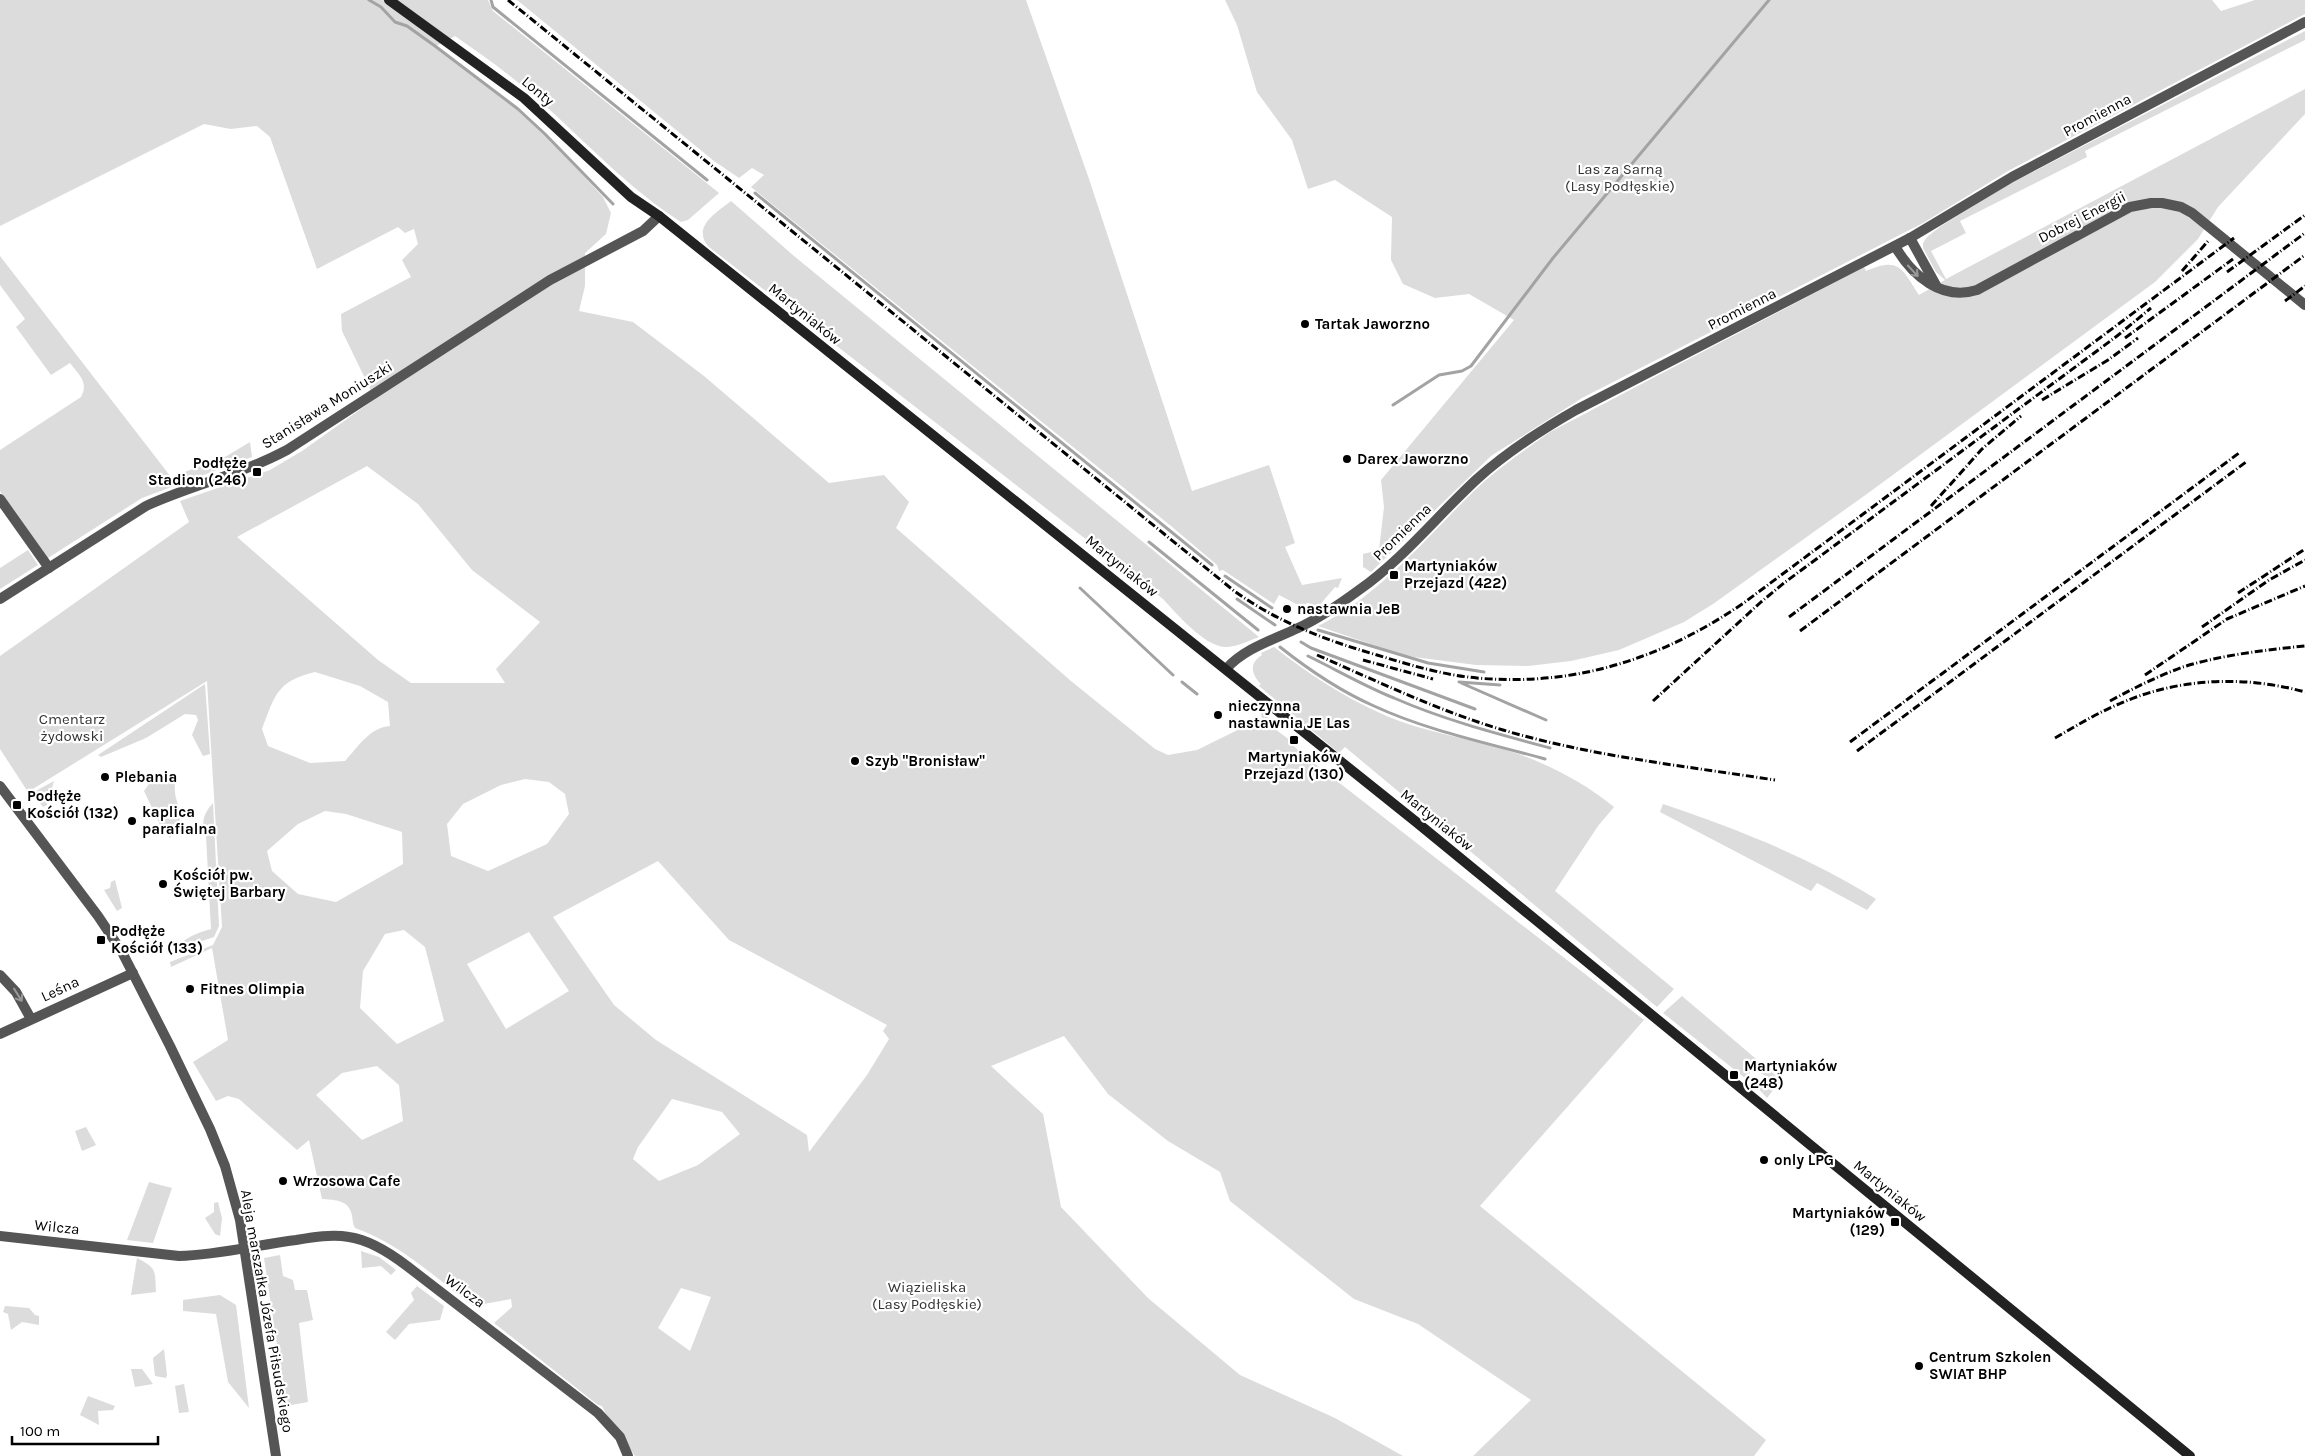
<svg xmlns="http://www.w3.org/2000/svg" width="2305" height="1456" font-family="Karla,sans-serif">
	<rect width="100%" height="100%" fill="#fff"/>
	<path fill="#dcdcdc" fill-rule="evenodd" d="M0,0H488L493,11L719,193L688,220L681,222C628,188 586,142 540,101C513,77 484,56 455,36L436,46L518,109L545,134L603,197L611,213L606,234L585,253V286L579,311L633,322L704,376L829,483L884,475L909,502L896,528L1071,681L1155,749L1168,755L1197,750L1262,718L1260,709L1277,727L1275,729L1295,744L1290,742L1301,753L1644,1020L1480,1206L1766,1440L1754,1456H1473L1531,1400L1418,1324L1354,1299L1230,1201L1220,1172L1168,1141L1108,1094L1064,1036L991,1066L1043,1114L1061,1207L1148,1298L1240,1375L1335,1418L1403,1456H635L608,1418L602,1406L598,1405L494,1323L512,1307L511,1299L473,1306C435,1277 400,1244 355,1228C352,1223 353,1217 351,1212C347,1199 332,1200 322,1199L309,1140L297,1150L239,1099L228,1096L216,1101L193,1062L228,1040L212,948L171,967L170,962L213,945L222,927L207,681L28,792L0,749V656L189,522L180,501L270,470L302,451L375,399L342,331L341,314L411,277L402,260L418,244L414,229L405,233L398,227L317,269L270,137L257,126L231,129L204,124L0,226ZM367,466L418,504L472,570L540,622L496,669L505,683H411L378,660L237,537ZM315,672L360,686L388,702L390,726C370,727 358,747 345,761L310,763L268,746L262,729C275,695 277,681 315,672ZM525,779L549,782L565,794L569,814L547,844L488,871L451,856L447,824L463,804L501,785ZM325,811L346,814L402,832L403,864L336,902L298,894L272,871L267,851L298,824ZM658,861L729,940L887,1025L883,1031L889,1039L867,1075L809,1152L807,1135L656,1040L614,1005L553,917ZM404,930L425,947L444,1021L397,1044L360,1008L363,971L385,934ZM529,932L569,991L506,1029L467,964ZM377,1066L399,1085L403,1121L362,1140L316,1095L342,1073ZM672,1099L722,1112L740,1134L698,1165L659,1181L633,1159L638,1147ZM681,1288L711,1297L690,1351L658,1328Z
		M517,0H1026L1089,179L1192,491L1269,465L1295,543L1285,547L1302,585L1342,578L1338,588L1335,587L1318,607L1308,603L1300,606L1279,595L1274,604L1223,570L1219,571L1217,565L1171,526L751,187L764,175L752,168L739,178L714,161Z
		M1225,0H2212L2221,11L2255,0H2305V14L2008,171L1923,223L1582,398L1491,456L1371,572L1363,567V554L1379,550L1384,507L1381,480L1514,320L1469,294L1435,298L1403,284L1391,260L1392,217L1335,180L1308,189L1292,140L1257,92L1237,25Z
		M2305,31V40L2085,151L2087,157L1960,221L1966,233L1931,251L1946,279L2305,89V114L2218,207L2198,239L2155,282L1871,491L1713,604L1684,622L1619,650L1571,661L1528,666L1476,665L1414,657L1391,651L1318,626C1379,596 1425,539 1473,492C1496,469 1524,451 1550,432L1864,267L1866,271C1900,256 1902,269 1919,295L1945,280L1936,272L1923,248V243L1927,237L1941,226L2004,187Z
		M731,201L794,256L1259,637C1248,641 1237,647 1225,647C1204,646 1177,614 1163,599L709,247C691,227 716,213 731,201Z
		M0,256L171,477L225,457L250,442L252,457L142,498L48,558H44L0,491V450L81,397C89,382 79,375 70,363L51,375L16,327L25,319L0,285Z
		M28,550L38,565L0,589V568Z
		M1274,647C1314,678 1357,706 1405,723C1431,732 1459,737 1486,744C1530,755 1579,778 1614,807L1598,826L1555,891L1674,989L1657,1007L1345,747L1339,753L1259,686L1261,684C1251,674 1249,663 1262,655L1261,653Z
		M205,684L210,754L203,756L192,735L198,720L196,715L185,714L146,738L101,757L98,755Z
		M175,774C175,781 174,791 176,798C182,819 183,818 170,838L161,827L144,791L151,781Z
		M54,781L47,805L43,807L32,793Z
		M213,803L219,926L214,937L175,950C183,938 197,933 211,929L206,836C200,823 204,813 213,803Z
		M1663,804C1737,829 1809,857 1876,899L1867,910L1817,883L1811,891L1660,812Z
		M115,880L122,908L117,911L104,890L110,888L111,882Z
		M1682,996L1781,1080L1767,1098L1757,1087L1765,1076L1754,1068L1745,1078L1663,1013Z
		M86,1127L96,1145L82,1151L75,1131Z
		M149,1182L172,1188L153,1243L127,1240Z
		M218,1202L222,1218L220,1236L215,1234L205,1218L214,1212V1203Z
		M361,1251L379,1257L396,1270L391,1275L381,1266L362,1268Z
		M280,1255L283,1276L293,1280L295,1290H307L313,1320L299,1323L308,1402L286,1406L264,1258Z
		M137,1258C157,1268 155,1271 156,1292L131,1295Z
		M417,1286L444,1306L440,1320L409,1324L395,1340L386,1332L414,1300L411,1293Z
		M220,1295L236,1305L249,1408L228,1382L216,1314L183,1311V1300Z
		M5,1306L29,1308L35,1315L39,1316V1325L22,1322L11,1330L8,1314L3,1312Z
		M164,1349L167,1375L166,1378L155,1376L153,1358Z
		M131,1369H142L153,1384L135,1387Z
		M184,1384L189,1412L179,1413L175,1386Z
		M88,1396L115,1406L113,1410L98,1411L99,1425L80,1415Z"/>
	<g fill="none" stroke-linecap="round" stroke-linejoin="round">
		<path stroke="#a3a3a3" stroke-width="3" d="M369,0L381,7L395,22L407,26L435,46L518,109L545,134L613,204
			M491,0L493,7L707,180
			M755,193L1212,565
			M1393,405L1439,375L1462,371L1471,366L1553,258L1769,0
			M1149,542L1258,630
			M1225,576L1272,608
			M1080,588L1173,675
			M1237,599L1275,625
			M1318,630L1428,663L1484,672
			M1301,642L1311,648L1475,709
			M1280,647C1309,670 1340,691 1374,706C1428,731 1488,743 1545,759
			M1308,656C1337,670 1364,686 1394,698C1444,720 1498,734 1550,748
			M1182,682L1197,694
			M1500,685L1459,682L1546,720"/>
		<path stroke="#555" stroke-width="10" d="M1910,238L1937,287
			M1895,246C1912,276 1942,301 1977,290L2130,207L2151,203H2162L2181,207L2192,213L2305,305
			M0,499L49,568
			M0,975L16,992L31,1019
			M0,1034L133,973
			M0,1236L179,1256C218,1255 257,1245 296,1240C314,1237 332,1234 349,1237C370,1240 390,1253 407,1266L598,1413L620,1437L628,1456"/>
		<path stroke="#555" stroke-width="10" d="M0,599L146,506C192,485 242,474 287,450L550,280L643,231L659,216
			M1226,669C1245,648 1273,640 1298,628C1320,618 1340,604 1359,590C1403,559 1437,516 1477,479C1507,452 1541,430 1576,410L1910,238L2012,177L2305,22
			M0,786L98,916L122,952L170,1046L210,1129L225,1166L240,1220L276,1456"/>
		<path stroke="#222" stroke-width="10" d="M389,0L524,98L631,197L659,216L1415,821L2190,1456"/>
		<path stroke="#000" stroke-width="3" stroke-dasharray="8 2.5 1 2.5" stroke-linecap="butt" d="M508,0L1233,590C1277,622 1325,640 1377,655C1410,665 1443,675 1477,678C1576,687 1664,658 1745,602L2234,238
			M2182,271L2209,240
			M2227,272L2305,215
			M2285,301L2305,286
			M2125,338L2233,259
			M2042,400L2108,360L2138,338
			M1931,506L1982,449L2021,416
			M2238,593L2305,549
			M1789,617L2305,233
			M2202,627L2269,580L2305,560
			M1800,631L2305,255
			M1317,655C1379,682 1439,711 1503,730C1591,756 1684,766 1775,780
			M1363,660L1433,679
			M2145,675L2227,619L2305,586
			M1653,701L1761,602L1784,583L2117,336L2151,308
			M2110,701C2134,688 2158,676 2183,667C2221,655 2265,650 2305,646
			M2055,738C2076,726 2097,713 2119,704C2177,678 2244,675 2305,692
			M1850,742L2239,453
			M1857,751L2246,462"/>
	</g>
	<defs><path id="oneway-shaft" d="M-6 0H5M1.5-3L5.5 0L1.5 3" fill="none" stroke-width="1.6" stroke-linecap="round" stroke-linejoin="round" transform="scale(1.25)"/></defs>
	<g stroke="#999">
		<use href="#oneway-shaft" transform="translate(1913 271) rotate(47)"/>
		<use href="#oneway-shaft" transform="translate(18 995) rotate(58)"/>
	</g>
	<g fill="#000" stroke="#fff" stroke-width="2">
		<circle cx="1305" cy="324" r="5"/>
		<circle cx="1347" cy="459" r="5"/>
		<rect x="252" y="467" width="10" height="10" rx="2.5"/>
		<rect x="1389" y="570" width="10" height="10" rx="2.5"/>
		<circle cx="1287" cy="609" r="5"/>
		<circle cx="1218" cy="715" r="5"/>
		<rect x="1289" y="735" width="10" height="10" rx="2.5"/>
		<circle cx="855" cy="761" r="5"/>
		<circle cx="105" cy="777" r="5"/>
		<rect x="12" y="800" width="10" height="10" rx="2.5"/>
		<circle cx="132" cy="821" r="5"/>
		<circle cx="163" cy="884" r="5"/>
		<rect x="96" y="935" width="10" height="10" rx="2.5"/>
		<circle cx="190" cy="989" r="5"/>
		<rect x="1729" y="1070" width="10" height="10" rx="2.5"/>
		<circle cx="1764" cy="1160" r="5"/>
		<circle cx="283" cy="1181" r="5"/>
		<rect x="1890" y="1217" width="10" height="10" rx="2.5"/>
		<circle cx="1919" cy="1366" r="5"/>
	</g>
	<g text-anchor="middle" dominant-baseline="central" stroke-width="4.5" stroke-linejoin="round" paint-order="stroke">
		<g font-size="15" fill="#000" stroke="#fff">
			<text transform="translate(538 91) rotate(40)">Lonty</text>
			<text transform="translate(2097 115) rotate(-28)">Promienna</text>
			<text transform="translate(2082 217) rotate(-27)">Dobrej Energii</text>
			<text transform="translate(1742 309) rotate(-27)">Promienna</text>
			<text transform="translate(805 314) rotate(39)">Martyniaków</text>
			<text transform="translate(327 405) rotate(-32)">Stanisława Moniuszki</text>
			<text transform="translate(1402 532) rotate(-44)">Promienna</text>
			<text transform="translate(1122 566) rotate(39)">Martyniaków</text>
			<text transform="translate(1437 820) rotate(39)">Martyniaków</text>
			<text transform="translate(60 989) rotate(-25)">Leśna</text>
			<text transform="translate(1890 1191) rotate(39)">Martyniaków</text>
			<text transform="translate(57 1227) rotate(6)">Wilcza</text>
			<text transform="translate(465 1291) rotate(36)">Wilcza</text>
			<text transform="translate(267 1311) rotate(80)">Aleja marszałka Józefa Piłsudskiego</text>
		</g>
		<g font-size="15" fill="#333" stroke="#fff">
			<text x="1620" y="169">Las za Sarną<tspan x="1620" dy="17">(Lasy Podłęskie)</tspan></text>
			<text x="72" y="719">Cmentarz<tspan x="72" dy="17">żydowski</tspan></text>
			<text x="927" y="1287">Wiązieliska<tspan x="927" dy="17">(Lasy Podłęskie)</tspan></text>
		</g>
		<g font-size="15" font-weight="bold" fill="#000" stroke="#fff" text-anchor="start">
			<text x="1315" y="324">Tartak Jaworzno</text>
			<text x="1357" y="459">Darex Jaworzno</text>
			<text x="247" y="463" text-anchor="end">Podłęże<tspan x="247" dy="17">Stadion (246)</tspan></text>
			<text x="1404" y="566">Martyniaków<tspan x="1404" dy="17">Przejazd (422)</tspan></text>
			<text x="1297" y="609">nastawnia JeB</text>
			<text x="1228" y="706">nieczynna<tspan x="1228" dy="17">nastawnia JE Las</tspan></text>
			<text x="1294" y="757" text-anchor="middle">Martyniaków<tspan x="1294" dy="17">Przejazd (130)</tspan></text>
			<text x="865" y="761">Szyb "Bronisław"</text>
			<text x="115" y="777">Plebania</text>
			<text x="27" y="796">Podłęże<tspan x="27" dy="17">Kościół (132)</tspan></text>
			<text x="142" y="812">kaplica<tspan x="142" dy="17">parafialna</tspan></text>
			<text x="173" y="875">Kościół pw.<tspan x="173" dy="17">Świętej Barbary</tspan></text>
			<text x="111" y="931">Podłęże<tspan x="111" dy="17">Kościół (133)</tspan></text>
			<text x="200" y="989">Fitnes Olimpia</text>
			<text x="1744" y="1066">Martyniaków<tspan x="1744" dy="17">(248)</tspan></text>
			<text x="1774" y="1160">only LPG</text>
			<text x="293" y="1181">Wrzosowa Cafe</text>
			<text x="1885" y="1213" text-anchor="end">Martyniaków<tspan x="1885" dy="17">(129)</tspan></text>
			<text x="1929" y="1357">Centrum Szkolen<tspan x="1929" dy="17">SWIAT BHP</tspan></text>
		</g>
	</g>
	<path d="M12 1436v8h146v-8" fill="none" stroke="#000000" stroke-width="2.5"/>
	<text x="20" y="1436" font-size="15" fill="#000000" stroke="#ffffff" stroke-width="4" paint-order="stroke">100 m</text>
</svg>
